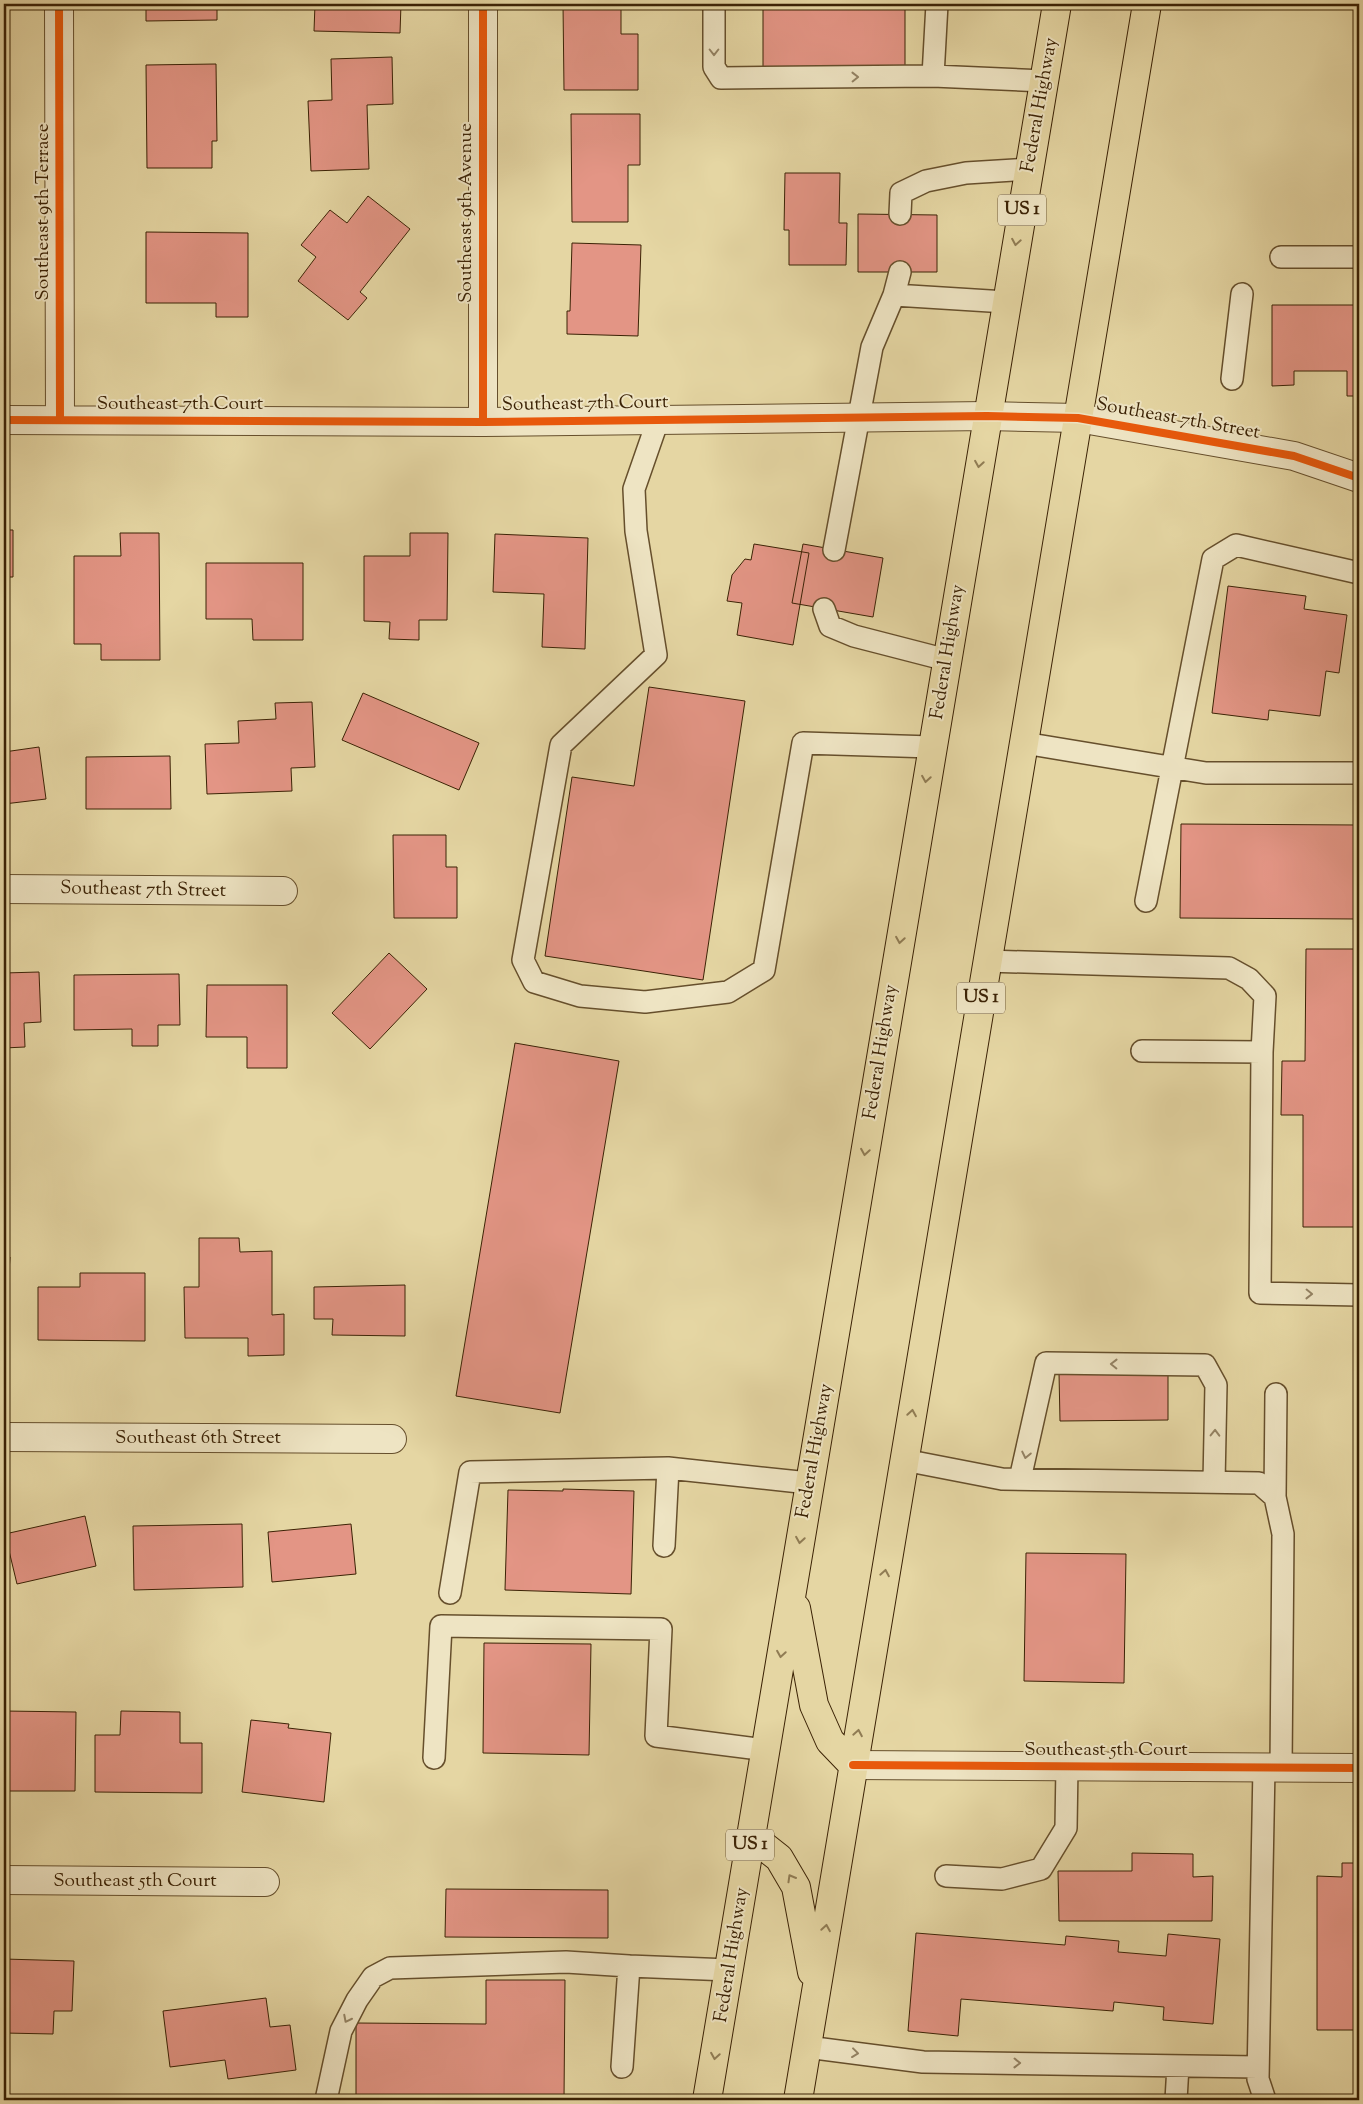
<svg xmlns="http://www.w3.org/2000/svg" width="1363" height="2104" font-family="'Sorts Mill Goudy',serif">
	<rect width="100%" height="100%" fill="#e5d6a3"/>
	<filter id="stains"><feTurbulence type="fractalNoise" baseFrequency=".004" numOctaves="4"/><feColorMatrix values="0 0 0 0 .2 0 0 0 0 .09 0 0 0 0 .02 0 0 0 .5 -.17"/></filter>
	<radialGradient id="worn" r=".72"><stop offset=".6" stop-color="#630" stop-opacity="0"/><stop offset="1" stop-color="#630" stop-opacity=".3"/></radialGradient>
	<path fill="#e39585" stroke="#3b2205" d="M146,4H217V20L146,21Z
		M315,4H401L400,33L314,31Z
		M563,4H621V34H638V90H564Z
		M763,4H905V69H763Z
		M392,57L393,104L367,105L369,169L311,171L308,101L332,100L331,59Z
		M216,64L217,141H212V168H147L146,65Z
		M571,114H640V165H628V222H572Z
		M785,173H840L839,223H847L846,265H789V230H784Z
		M368,196L410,229L360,292L367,298L348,320L298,281L316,257L301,245L330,210L347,223Z
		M858,214L937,215V272H858Z
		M146,232L248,233V317H216V303H146Z
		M572,243L641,245L638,336L567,334V311H570Z
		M1272,305H1359V396H1347V371H1294V385L1272,386Z
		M4,530H13V577H4Z
		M120,533H159L160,660H101V644H74V556H121Z
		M410,533H448L447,620H419V640L389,639L390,622L364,621V556H410Z
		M495,534L588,538L585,649L542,647L544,594L493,592Z
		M754,544L809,553L793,645L737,635L742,603L727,601L732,575L745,559L751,560Z
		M803,544L883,558L873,617L792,603Z
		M206,563H303V640H253L252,619H206Z
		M1228,586L1306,596L1304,609L1347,615L1339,673L1326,671L1320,716L1269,710L1268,720L1212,713Z
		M649,687L745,701L703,980L545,956L572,777L634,786Z
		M363,693L479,743L459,790L342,740Z
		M312,702L315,767L291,768L292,791L207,794L205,744L239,743L238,721L276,719L275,703Z
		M39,747L46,799L4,804V752Z
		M170,756L171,809H86V757Z
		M1181,824L1359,825V919L1180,918Z
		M393,835H446V867H457V918H394Z
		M1306,949H1359V1227H1303V1115H1281L1282,1061H1305Z
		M389,953L427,989L370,1049L332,1013Z
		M39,972L41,1022L24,1023L25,1047L4,1048V973Z
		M179,974L180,1025H158V1046H132V1029L74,1030V975Z
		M207,985H287V1068H247V1037H206Z
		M515,1043L619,1061L560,1413L456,1396Z
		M199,1238H239L240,1252L272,1251V1315L284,1314V1355L248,1356V1338H185L184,1287H199Z
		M4,1256L10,1257L4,1349Z
		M80,1273H145V1341L38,1340V1287H80Z
		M405,1285V1336L332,1335L333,1319H314V1287Z
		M1168,1372V1420L1060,1421L1059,1373Z
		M563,1489L634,1491L631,1594L505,1590L508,1490L563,1491Z
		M85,1516L96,1566L17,1584L5,1534Z
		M242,1524L243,1587L134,1590L133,1526Z
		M351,1524L356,1574L272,1582L268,1532Z
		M1026,1553L1126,1554L1124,1683L1024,1681Z
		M484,1643L591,1644L589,1755L483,1753Z
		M4,1711L76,1712L75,1791H4Z
		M121,1711L180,1712V1743H202V1793L95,1792V1735H120Z
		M251,1720L289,1724L288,1728L331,1733L324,1802L242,1792Z
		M1132,1853L1193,1854V1877L1213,1876L1212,1921H1059L1058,1871H1132Z
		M1342,1863H1359V2030H1317V1876L1342,1877Z
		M446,1889L608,1890V1938L445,1937Z
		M916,1933L1065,1945L1066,1936L1119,1941L1118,1952L1166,1956L1168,1934L1220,1939L1213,2024L1163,2020L1164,2007L1114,2002L1113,2011L961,1999L958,2036L908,2031Z
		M4,1959L74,1961L72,2011H54L53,2034L4,2033Z
		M486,1980H565L564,2100H356V2023L486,2024Z
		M266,1998L270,2027L290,2025L296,2070L228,2079L225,2060L170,2067L163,2011Z"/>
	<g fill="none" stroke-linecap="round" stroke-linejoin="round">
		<defs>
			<path id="lane" d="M714,4V67L721,78L933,76L1044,81
				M933,76L937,4
				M900,214L901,193L926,181L966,173L1029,169
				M1281,257H1359
				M894,295L1006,302
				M1232,379L1242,294
				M658,420L634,489L636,531L656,655L561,745L523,960L534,982L580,996L645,1002L728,992L764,970L803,743L932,747
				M834,550L872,347L894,295L900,272
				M824,609L830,626L854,636L947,660
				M1024,743L1206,773H1359
				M1146,901L1213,559L1236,545L1359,573
				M987,961L1229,968L1249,979L1265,996L1262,1052L1142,1051
				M1262,1052L1260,1293L1359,1295
				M904,1460L1002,1479L1259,1483L1275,1497L1283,1534L1281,1768
				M1020,1479L1046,1363L1205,1365L1216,1385L1214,1482
				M1275,1497L1276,1394
				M664,1546L668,1468
				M450,1593L470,1472L668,1468L809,1483
				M434,1758L441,1626L661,1629L656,1736L766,1750
				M1264,1767L1258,2079L1265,2100
				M946,1876L1002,1879L1041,1869L1066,1828L1067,1766
				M807,2047L923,2062L1258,2067
				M622,2067L629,1966L729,1970
				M326,2100L341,2031L357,2000L373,1977L390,1968L566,1962L629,1966
				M1176,2100L1178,2066"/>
			<path id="street" d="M59,4L60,420
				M483,4V422
				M4,420L483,422L987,416L1078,418L1294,456L1359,478
				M4,889L283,891
				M4,1437L392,1439
				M853,1765L1359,1768
				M4,1880L265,1882"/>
			<path id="primary" d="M796,1608L814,1705L830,1741L853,1765
				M751,1836L779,1858L796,1887L812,1972
				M707,2100L1057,4
				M798,2100L1147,4"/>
		</defs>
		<use href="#lane" stroke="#664f2c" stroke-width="24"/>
		<use href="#street" stroke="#664f2c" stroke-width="30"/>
		<use href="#primary" stroke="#3b2205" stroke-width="30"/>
		<use href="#lane" stroke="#eee4c3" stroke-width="21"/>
		<use href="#street" stroke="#eee4c3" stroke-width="28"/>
		<use href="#primary" stroke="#e5d6a3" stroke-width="28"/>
		<defs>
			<path id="cycleway" d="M59,4L60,420
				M483,4V422
				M4,420L483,422L987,416L1078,418L1294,456L1359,478
				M853,1765L1359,1768"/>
		</defs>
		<use href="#cycleway" stroke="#eee4c3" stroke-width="11"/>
		<use href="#cycleway" stroke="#e8590c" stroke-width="8"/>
	</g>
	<defs><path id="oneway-chevron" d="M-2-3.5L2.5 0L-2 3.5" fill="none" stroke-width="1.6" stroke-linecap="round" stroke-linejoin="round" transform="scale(1.25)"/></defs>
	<g stroke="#948364">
		<use href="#oneway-chevron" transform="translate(714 52) rotate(90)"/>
		<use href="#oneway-chevron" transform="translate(855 77) rotate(-1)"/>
		<use href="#oneway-chevron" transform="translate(1309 1294) rotate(1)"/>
		<use href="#oneway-chevron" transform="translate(1114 1364) rotate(-179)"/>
		<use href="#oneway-chevron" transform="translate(1215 1433) rotate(-89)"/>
		<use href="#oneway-chevron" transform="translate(1026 1455) rotate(102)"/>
		<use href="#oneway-chevron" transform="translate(347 2019) rotate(117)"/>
		<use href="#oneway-chevron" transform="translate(855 2053) rotate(7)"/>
		<use href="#oneway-chevron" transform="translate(1017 2063) rotate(1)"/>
	</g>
	<g stroke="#907c54">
		<use href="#oneway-chevron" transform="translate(1016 242) rotate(100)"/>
		<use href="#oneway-chevron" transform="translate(979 464) rotate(99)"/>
		<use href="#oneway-chevron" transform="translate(926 779) rotate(99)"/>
		<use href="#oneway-chevron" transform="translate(900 940) rotate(99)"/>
		<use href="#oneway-chevron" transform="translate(865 1152) rotate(99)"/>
		<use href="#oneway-chevron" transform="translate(912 1413) rotate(-81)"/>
		<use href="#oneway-chevron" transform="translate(800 1540) rotate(99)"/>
		<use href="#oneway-chevron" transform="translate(885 1573) rotate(-80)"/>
		<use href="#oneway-chevron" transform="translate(781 1654) rotate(99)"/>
		<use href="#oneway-chevron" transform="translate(858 1733) rotate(-80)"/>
		<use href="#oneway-chevron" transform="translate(791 1878) rotate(-120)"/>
		<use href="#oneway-chevron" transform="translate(826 1928) rotate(-81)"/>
		<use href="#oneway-chevron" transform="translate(715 2056) rotate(99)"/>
	</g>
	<g text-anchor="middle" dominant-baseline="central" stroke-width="4" stroke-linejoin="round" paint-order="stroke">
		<g fill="#eee4c3" stroke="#715c3e" stroke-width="1">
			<rect x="998" y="194.5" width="48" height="31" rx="4"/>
			<rect x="957" y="982.5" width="48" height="31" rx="4"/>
			<rect x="726" y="1829.5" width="48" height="31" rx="4"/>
		</g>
		<g font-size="18" font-weight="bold" fill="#3b2205">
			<text x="1022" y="210">US 1</text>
			<text x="981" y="998">US 1</text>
			<text x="750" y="1845">US 1</text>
		</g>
		<g font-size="19" fill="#3b2205" stroke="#eee4c3">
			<text transform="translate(1040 105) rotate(-80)">Federal Highway</text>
			<text transform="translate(43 212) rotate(-90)">Southeast 9th Terrace</text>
			<text transform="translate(466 213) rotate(-90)">Southeast 9th Avenue</text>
			<text x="180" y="404">Southeast 7th Court</text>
			<text transform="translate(585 404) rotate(-1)">Southeast 7th Court</text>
			<text transform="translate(1178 419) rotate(10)">Southeast 7th Street</text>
			<text transform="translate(948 652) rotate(-81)">Federal Highway</text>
			<text transform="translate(143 890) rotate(1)">Southeast 7th Street</text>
			<text transform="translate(881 1052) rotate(-81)">Federal Highway</text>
			<text x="198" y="1438">Southeast 6th Street</text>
			<text transform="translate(815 1451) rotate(-80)">Federal Highway</text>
			<text x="1106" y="1750">Southeast 5th Court</text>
			<text x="135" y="1881">Southeast 5th Court</text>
			<text transform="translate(732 1955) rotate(-81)">Federal Highway</text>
		</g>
	</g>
	<rect width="1363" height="2104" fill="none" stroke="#e5d6a3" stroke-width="20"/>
	<rect x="5" y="5" width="1353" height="2094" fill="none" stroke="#3b2205" stroke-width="2.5"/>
	<rect x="10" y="10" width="1343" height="2084" fill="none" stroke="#3b2205"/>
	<rect width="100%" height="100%" filter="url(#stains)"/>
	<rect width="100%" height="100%" fill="url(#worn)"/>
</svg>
